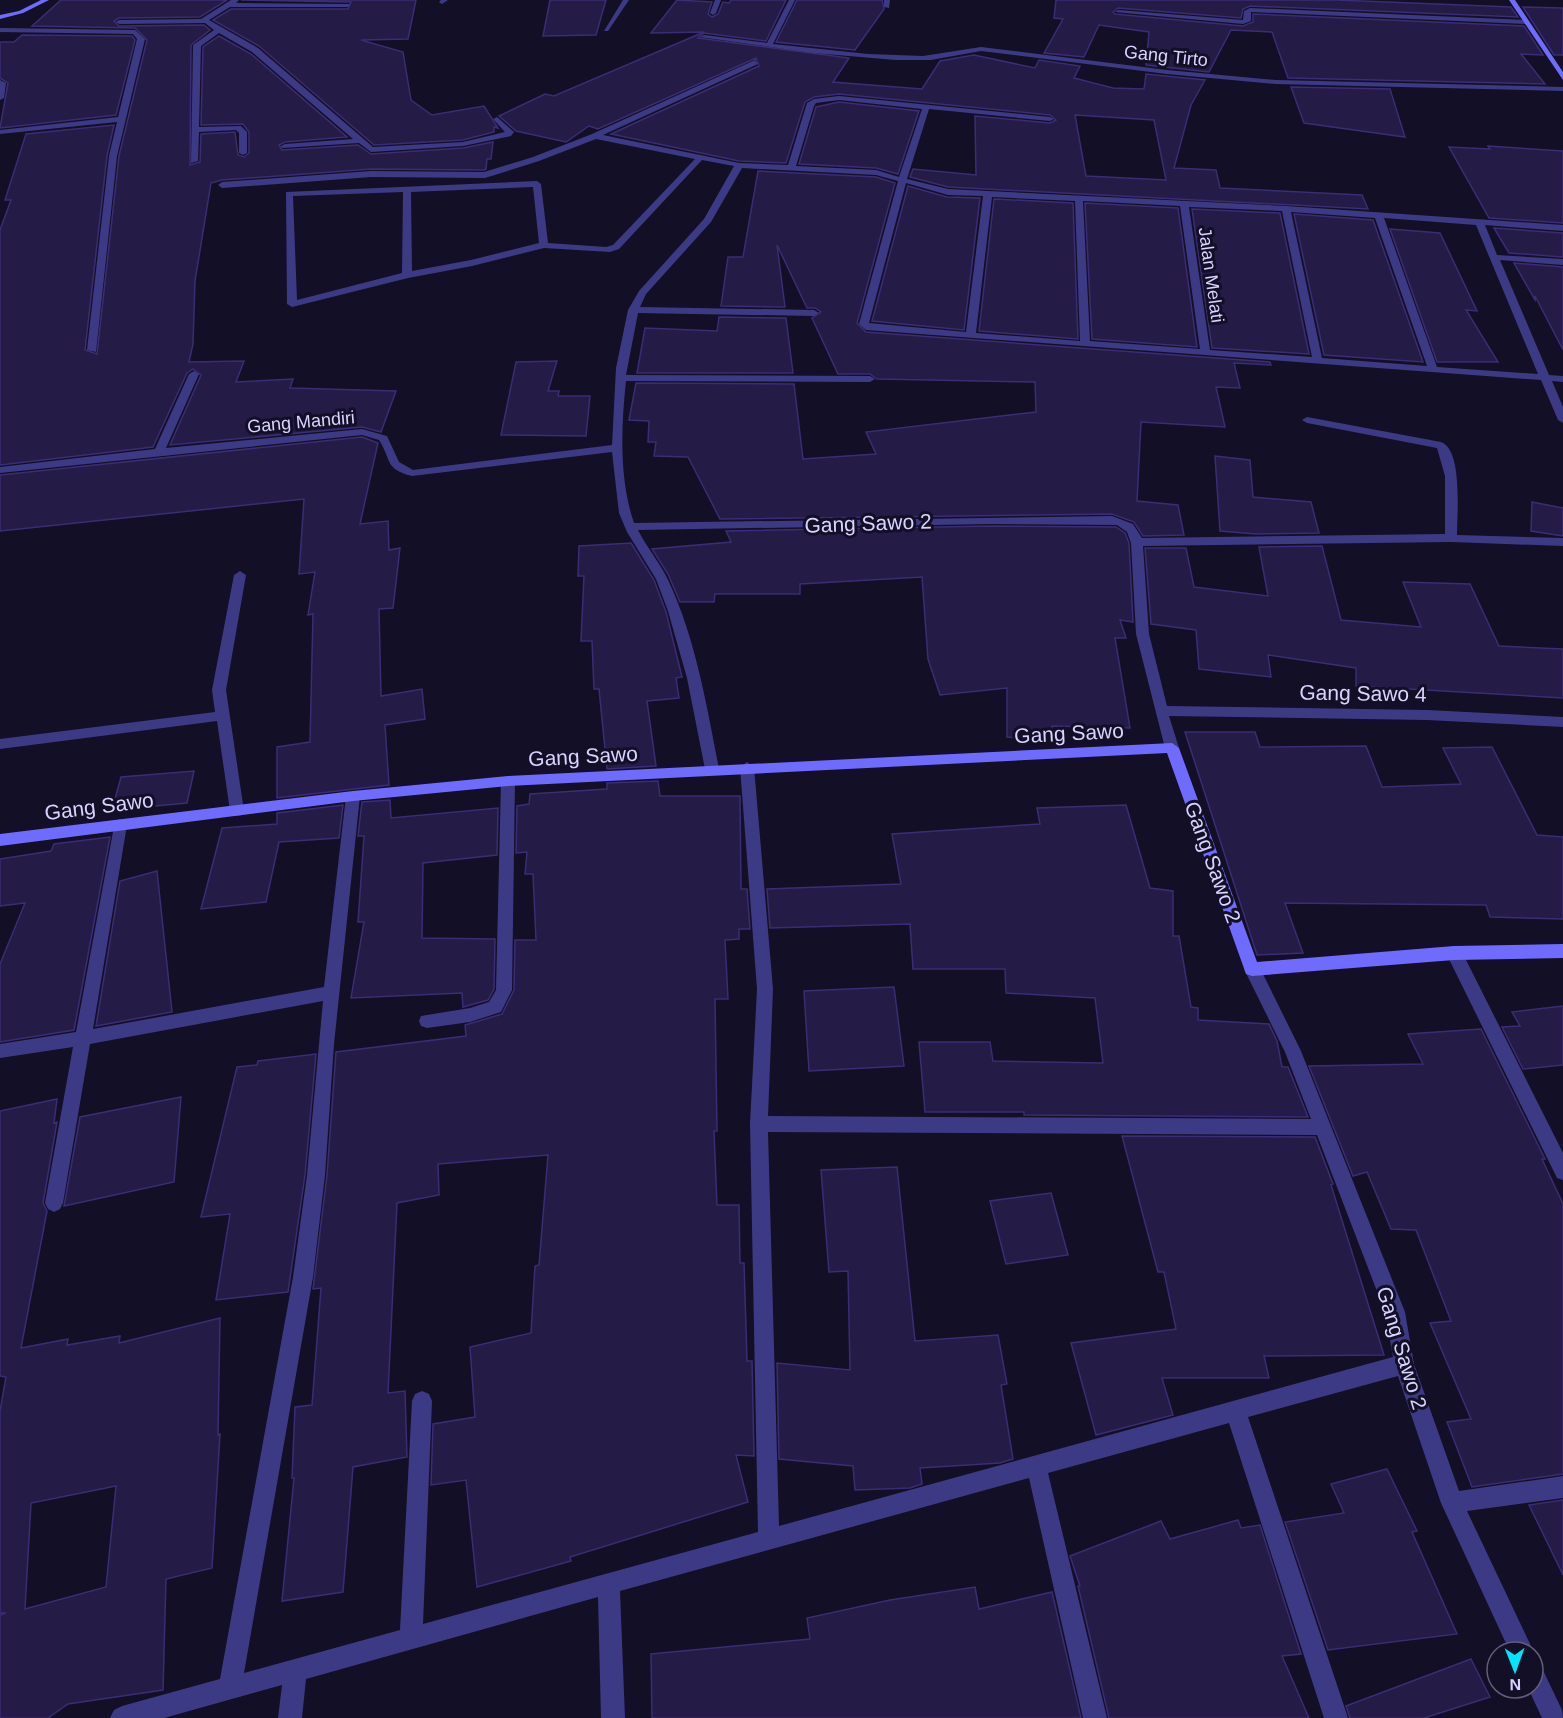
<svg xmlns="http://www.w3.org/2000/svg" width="1563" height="1718" font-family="Arial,sans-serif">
	<rect width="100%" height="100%" fill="#130f26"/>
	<path fill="#241b47" stroke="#3b2d73" stroke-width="1.5" fill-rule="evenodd" d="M61,0H227L200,17L119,18L114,21L119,26L204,25L210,30L191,45L190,165L200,162L201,134L235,132L238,155L244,157L249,153V132L243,124L201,125L203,47L219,36L251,54L347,137L285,142L279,145L282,150L358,145L371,154L463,148L493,142L491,159H487L486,169L484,170L371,169L222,180L211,183L195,281L193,344L189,362L244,361L236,382L293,379L290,388L396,391L381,432L362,427L170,445L201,375L193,369L187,373L153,447L0,465V230L11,200H5L26,134L114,125L107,156L85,350L97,354L119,156L147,40L135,28L32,26Z
		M241,0H416L408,39L361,40L403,52L411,100L432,115L484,106L498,128L494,127V132L463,140L374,145L259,46L213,20L231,9H348L351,2Z
		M550,0H606L596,35L543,36Z
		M677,0L712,2L708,14L712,17L718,14L723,2L729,3L731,0H786L766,41L704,33L698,38L849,58L833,82L922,89L940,61L974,55L1035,68L1039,60L1080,66L1074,78L1113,88L1144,89L1146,74L1205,80L1191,105L1174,168L1216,170L1220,188L1362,195L1368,209L948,187L910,177L913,169L976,175L975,116L1050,123L1056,120L1050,115L839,94L814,97L805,102L786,163L739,161L611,134L759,66L756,58L598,129L589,126L566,142L516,131L499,116L545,94L554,96L704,32L651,33ZM1075,115L1154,120L1166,180L1086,176Z
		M797,0H882L884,9L855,50L776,42Z
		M1056,0H1337L1511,7L1518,17L1250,6L1243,9L1241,18L1118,8L1113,12L1115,14L1243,26L1253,22V14L1524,26L1543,55L1521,54L1545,84L1288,78L1272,32L1231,30L1209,72L1146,65L1149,32L1099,25L1084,57L1044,53L1063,19L1054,18Z
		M1523,7L1563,8V55H1554Z
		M22,35L132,36L135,40L116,115L0,128L8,83L0,78V42H14Z
		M1291,87L1390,89L1405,137L1304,123Z
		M839,102L919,111L898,174L876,168L799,164L816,107Z
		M1488,146L1563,151V223L1489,218L1449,147L1490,149Z
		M758,171L876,177L895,183L857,323L866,332L1270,362L1271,365L1234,363L1240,388L1216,387L1225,427L1141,422L1137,501L1178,505L1184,535L1143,536L1134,522L1112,514L720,519L688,457L654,456L656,442H648L649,421L629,420L636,383L794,384L803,459L876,454L866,432L1036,412L1035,382L877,379L870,374H838L812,318L821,312L815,308H807L777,245L785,307L721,306L728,257H743Z
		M908,186L947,197L980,198L964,330L872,321Z
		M994,199L1073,203L1078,339L979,331Z
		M1085,203L1178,208L1197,347L1092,339Z
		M1192,209L1280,213L1309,354L1212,348Z
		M1294,214L1373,220L1423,362L1324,355Z
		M1494,228L1563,233V257L1509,253Z
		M1390,229L1440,233L1477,311L1466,310L1498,362H1437Z
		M1514,263L1563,267V350L1535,296V300Z
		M719,317L786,318L793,373H637L645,328L717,331Z
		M557,361L548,391H559L558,396H590L586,436L501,435L516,362Z
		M362,437L378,443L360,524L388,521L389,550L400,548L393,608L379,609L381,696L422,689L425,719L385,725L389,785L277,798V747L310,742L313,614L308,615L315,572L299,574L304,499L0,531V475Z
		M1215,456L1250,460L1253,497L1311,502L1319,533L1256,534L1220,531Z
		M1532,502L1563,508V536L1531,531Z
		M992,526L1116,527L1125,533L1129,543L1133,622L1120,620L1126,638H1115L1130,728L1052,726V741L1007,737V688L940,695L928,659L922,577L800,584V594H715L714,602H680L668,574L652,549L731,542L726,531Z
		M631,543L654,580L666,612L682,677L676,678L679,698L647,701L656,766L607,769L599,689H594L592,641H581L584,576H578L579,546Z
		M1322,546L1341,620L1421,627L1403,582L1470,584L1499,646L1563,649V698L1356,686V668L1268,655L1271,677L1199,669L1196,630L1151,624L1145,548H1186L1194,587L1268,596L1259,547Z
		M1185,732H1255L1260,747L1366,746L1382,787L1461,784L1443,748L1492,747L1537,835L1563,837V919L1490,917L1486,905L1285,903L1303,953L1257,955Z
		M194,771L187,803L112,810L121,777Z
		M658,781L660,796H740L741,889H747L750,929H739V939L725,940L728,999H715L717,1131H714L717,1205H739L740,1263H744L747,1361H752L754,1456L736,1455L748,1502L570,1557L571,1561L477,1587L466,1480L431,1485L433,1424L475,1417L470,1347L531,1333L535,1266L539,1265L548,1155L438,1164L439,1195L397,1203L388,1393L405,1391L407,1457L353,1467L343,1592L282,1601L294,1478H292L295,1407L312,1405L321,1288L313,1289L327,1175L336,1052L466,1036L465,1025L502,1014L514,990L515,940H536L533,874H525L527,852L516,853L517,806L529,804L530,794L607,789V783Z
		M390,800L391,818L498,808L497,855L423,863L422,938L495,939L494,989L488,1000L463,1007L462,993L351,998L364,922H358L364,836H358L362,802Z
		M343,805L339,838L279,842L266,902L201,909L222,828L277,824V813Z
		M1126,805L1150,888L1173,891V936H1179L1191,1007L1198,1008V1020L1269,1024L1277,1041L1282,1067H1288L1308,1117L1024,1115V1112H925L919,1042H990L993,1061L1103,1063L1095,998L1006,993L1005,969H913L910,924L770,928L767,889L901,884L892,834L1040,824L1037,808Z
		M110,837L74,1030L0,1042V964L25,903L0,906V859L51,851L54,844Z
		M157,871L172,1012L96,1026L120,881Z
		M894,987L904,1066L809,1071L804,991Z
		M1563,1006V1065L1523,1069L1502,1027L1520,1026L1512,1012Z
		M1481,1029L1545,1159H1542L1563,1204V1474L1472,1487L1447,1422L1471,1419L1430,1323L1451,1321L1416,1230L1391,1229L1367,1172L1353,1176L1309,1066L1423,1064L1408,1034Z
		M316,1054L305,1175L288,1292L216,1300L230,1214L201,1217L237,1067L257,1065L258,1061Z
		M181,1097L174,1182L64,1206L80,1117Z
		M57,1099L54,1123L57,1122L43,1203L47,1211L21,1348L68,1339L67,1345L120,1336L119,1343L220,1318L218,1435L220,1434L212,1568L166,1579L163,1690L68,1704L48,1718H0V1615L6,1613H0V1411L6,1377L0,1376V1111ZM116,1486L106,1587L25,1609L31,1503Z
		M1122,1136L1315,1137L1333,1184L1331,1185L1384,1355L1264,1356L1269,1378H1162L1173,1415L1096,1435L1071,1343L1176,1329L1164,1272H1158Z
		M897,1167L915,1341L998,1335L1007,1384L1001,1385L1013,1459L1000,1463L920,1468L922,1484L910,1488L855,1490L853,1466L779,1459L777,1363L850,1370L848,1271L829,1272L821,1170Z
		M1051,1193L1068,1255L1006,1264L990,1201Z
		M1387,1469L1417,1531L1412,1532L1457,1634L1328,1650L1285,1522L1344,1513L1331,1484Z
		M1563,1500V1575L1529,1505Z
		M1238,1520L1241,1528L1260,1525L1301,1654L1282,1656L1309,1718H1109L1078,1586H1080L1070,1556L1161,1521L1170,1539Z
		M975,1587L979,1609L1052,1592L1081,1718H652L651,1654L810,1639L807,1618L890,1600Z
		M1471,1659L1490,1697L1424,1718H1350L1346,1706Z"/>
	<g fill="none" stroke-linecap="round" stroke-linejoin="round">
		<path fill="#3d3a85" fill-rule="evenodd" d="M240,571L246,575L226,690L244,811L242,815L237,816L230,811L217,721L0,749V739L215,712L212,690L234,575Z"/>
		<path fill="#3d3a85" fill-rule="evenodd" d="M231,0H239L236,3L350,4L348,7H230L209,20L258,48L373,147L463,142L505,132L493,119L497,117L514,132L511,136L463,146L371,152L359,143L282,148L281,146L285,144L353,139L252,52L219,33L201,46L199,127L241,126L247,132V153L243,155L239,153V133L236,130L199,132L198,161L191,163L193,45L214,30L205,23L119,24L116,22L119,20L201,19Z
			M441,0H448L442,4L439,2Z
			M623,0H629L608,31H604Z
			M715,0H721L716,13L713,15L710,13Z
			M789,0H795L773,44L868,54L923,56L981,47L1167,70L1276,80L1563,87V91L1276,84L1167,74L981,51L931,60H896L813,53L700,37L704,35L767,43Z
			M884,0H890L889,8L884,7Z
			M1250,8L1527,20L1530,22L1527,24L1251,12V21L1243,24L1115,12L1118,10L1243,20L1244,11Z
			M0,28L135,30L145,39L117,156L96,352L87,350L109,156L117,122L0,134V130L118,117L137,39L133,34L0,32Z
			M755,60L758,64L603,135L739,163L788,165L807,103L814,99L839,96L1050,117L1054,119L1050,121L929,109L907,179L948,189L1286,206L1563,225V231L1485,225L1497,255L1563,259V265L1500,260L1549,375L1563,376V382L1552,381L1563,407V423L1558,420L1541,380L866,330L859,324L898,181L876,175L742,168L711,222L646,294L640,307L814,310L819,313L814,316L638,313L626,375L870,376L875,379L870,382L626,381C621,427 619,479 634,523L1112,516L1133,524L1142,538L1445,534V476L1437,448L1307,423L1302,420L1307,417L1441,442C1463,450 1457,514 1457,535L1563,538V546L1451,542L1143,546L1149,634L1167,706L1427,710L1563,717V727L1427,720L1169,716L1179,748L1172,753L1165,748L1136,634L1131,543L1127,532L1117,525L992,524L638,530C647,548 661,564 669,582C696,640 707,707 719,769L712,774L705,769L687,678L668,611L656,579L627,532L619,513L612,452L412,476C384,469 392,460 379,440L362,435L0,473V467L155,449L189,374L194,371L199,374L166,448L362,429L387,436L399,462L413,470L612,445L616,368L628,310L639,291L704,219L734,166L702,160L619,249L610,252L544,248L472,266L408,278L292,307L287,304L286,192L537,181L541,184L548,243L606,247L613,245L695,159L596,139L539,161L485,178L371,177L222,188L218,185L222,182L371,171L484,172L533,157L592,134ZM839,100L922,109L899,177L876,170L796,166L814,106L816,103ZM906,183L948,195L983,196L966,332L869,323ZM533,187L539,243L471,260L412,271L411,192ZM403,192L402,273L297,300L293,196ZM992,197L1075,201L1080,341L976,333ZM1083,201L1180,206L1200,349L1090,341ZM1189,207L1282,211L1312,357L1210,350ZM1291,212L1375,218L1427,366L1322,358ZM1384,218L1476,225L1538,374L1437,367Z
			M0,80L6,83L4,98L0,100Z
			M747,762L754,767L773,989L768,1116L1311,1119L1285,1052L1244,969L1246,964L1252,962L1258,964L1301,1051L1405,1312L1414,1364L1459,1491L1563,1476V1498L1467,1511L1530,1644L1533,1652V1653L1510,1652L1441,1503L1398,1376L1248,1417L1348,1718H1324L1229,1423L1048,1473L1107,1718H1083L1029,1478L620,1591L625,1718H601L598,1597L306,1679L302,1718H278L282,1685L164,1718H110L114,1710L122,1706L220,1679L293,1277L307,1175L323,1001L90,1044L63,1203L60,1209L54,1212L48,1209L45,1203L73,1047L0,1058V1044L76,1032L115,821L120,819L127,825L93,1029L324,987L346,796L353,791L360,796L334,1044L325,1175L313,1277L244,1673L400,1630L412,1401L415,1394L422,1391L429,1394L432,1401L423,1624L758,1532L750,1124L757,989L740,767ZM768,1132L1317,1135L1385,1312L1393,1357L779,1526Z
			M508,776L515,781L512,990L501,1012L470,1022L427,1028L421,1026L419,1021L421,1016L470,1008L489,1002L496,990L501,781Z
			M1454,946L1460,948L1563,1153V1180L1557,1178L1446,953L1448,948Z
			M1533,1663L1541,1666L1562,1710L1563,1718H1542L1528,1688H1533Z"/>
		<path fill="#6f6bff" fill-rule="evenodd" d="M41,0H49L23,13L0,19V15L19,11Z
			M1509,0H1515L1563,72V80Z
			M1172,743L1179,748L1257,962L1454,946L1563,944V958L1454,960L1252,976L1246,974L1167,753L508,786L353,801L0,846V834L353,791L508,776Z"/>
	</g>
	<g text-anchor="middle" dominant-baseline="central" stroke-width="6" stroke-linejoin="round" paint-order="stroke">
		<g font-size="18" fill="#d9d4ff" stroke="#130f26">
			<text transform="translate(1166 56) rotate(6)">Gang Tirto</text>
			<text transform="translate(1211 275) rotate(82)">Jalan Melati</text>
			<text transform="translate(301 422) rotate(-5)">Gang Mandiri</text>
		</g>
		<g font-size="21" fill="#d9d4ff" stroke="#130f26">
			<text transform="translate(868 523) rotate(-2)">Gang Sawo 2</text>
			<text transform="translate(1363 693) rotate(1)">Gang Sawo 4</text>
			<text transform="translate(1069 733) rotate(-3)">Gang Sawo</text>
			<text transform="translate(583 756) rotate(-3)">Gang Sawo</text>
			<text transform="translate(99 806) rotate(-7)">Gang Sawo</text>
			<text transform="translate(1213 862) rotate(70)">Gang Sawo 2</text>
			<text transform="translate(1402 1348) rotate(73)">Gang Sawo 2</text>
		</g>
	</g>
	<g transform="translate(1515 1670) rotate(179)"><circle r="28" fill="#130f26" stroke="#625e7d" stroke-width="1.5"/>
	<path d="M0-4.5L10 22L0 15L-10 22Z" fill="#00e5ff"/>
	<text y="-9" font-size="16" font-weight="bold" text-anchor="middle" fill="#d9d4ff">N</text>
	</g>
</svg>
